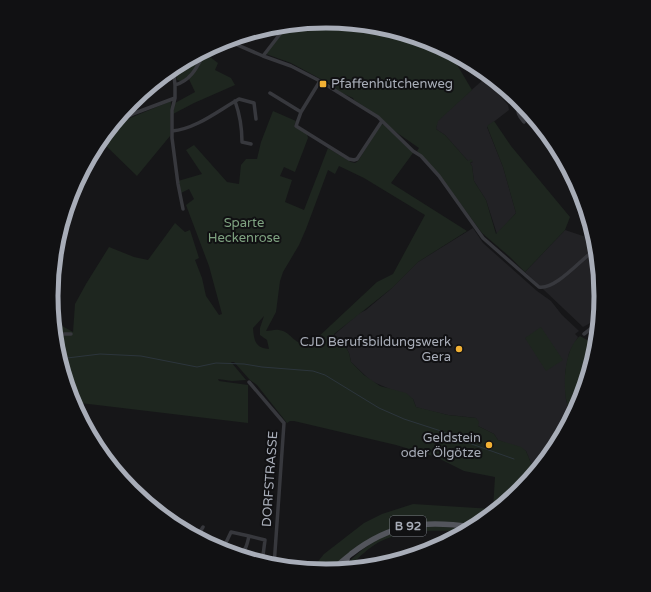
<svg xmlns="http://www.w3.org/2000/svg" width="651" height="592" font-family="'Varela Round',sans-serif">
	<rect width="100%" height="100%" fill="#161618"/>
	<path fill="#222225" d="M485,78L508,105L509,110L487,127L503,167L516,213L497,234L486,200L474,181L472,166L470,163L473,162L468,161L445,135L436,129L437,121Z
		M473,228L483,243L537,291L551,301L562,315L579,331L575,334L578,337L569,353L565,373L566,400L571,417L554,449L539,467L531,463L526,451L498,440L494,434L478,426L476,418L448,415L422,409L416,407L413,399L371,381L351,362L349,353L341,338L334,336V335L358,314L366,310L392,288L418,262Z
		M565,230L595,240V243L596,250L589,257L595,267L598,266L600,296L598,319L583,327L525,272Z"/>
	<path fill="#1e261f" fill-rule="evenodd" d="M326,21L379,26L431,42L456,55L453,58L472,90L438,121L436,129L445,135L468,161L471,159L473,161L470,163L472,166L474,181L486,200L496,234L516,213L503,167L487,126L494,121L511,146L570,217L565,230L525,272L510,257L482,233L438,173L417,151L419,148L393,130L379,116L354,100L353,98L333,89L330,84L291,63L266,54L288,25Z
		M286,25L279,34L262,29L272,26Z
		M216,44L210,57L218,63L215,70L231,78L235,85L194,103L173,114L175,103L195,92L188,77L181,81L177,80L174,67Z
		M171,101L170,136L137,176L100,140L111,126Z
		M273,111L296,121L294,126L307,134L308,138L295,172L284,167L280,176L292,180L285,202L304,210L328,148L351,162L355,163L358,161L380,126L382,124L385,125L413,153L391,183L467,231L418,262L392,288L334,334V336L341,338L349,353L351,362L364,375L380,386L406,393L413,399L416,407L448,415L476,418L479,422L478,426L494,434L498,440L521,447L526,451L531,463L539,467L520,491L476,526L449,523L405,525L342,559L330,571L311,570L324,554L364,523L382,514L413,504L493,509L495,477L464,471L436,457L396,445L294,421H290L287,423L257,385L250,380L234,362H231L246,380L232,381L218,379L219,381L248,385V423L72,402L56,349L53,321L73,332L75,304L86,284L109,247L134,257L148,260L175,223L185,232L190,230L199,258L195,260L202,278L206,296L219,315L222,314L209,266L186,205L194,199L189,189L181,193L178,181L202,174L186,150L194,145L227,182L239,184L241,165L246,159H257L261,142ZM339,166L364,178L425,215L393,274L377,282L315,340C294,351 294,332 279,330C275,329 270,331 266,331L267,329L276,312L280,281L283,272L299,245L306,229L328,170L335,174ZM264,316L260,328V335L267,340L269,349C255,348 254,340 253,328Z
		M541,327L563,360L546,371L525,338Z
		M580,336L596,345L595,350L579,401L571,417C569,411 567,405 566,399C563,381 565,348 580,336Z
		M432,526L471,529L465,532C437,530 405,529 379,542C374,545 368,549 364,553C357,558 351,569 342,569C359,550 378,536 404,529C412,526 423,527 432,526Z"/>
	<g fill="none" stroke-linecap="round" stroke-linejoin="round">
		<path stroke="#2c353c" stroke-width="1" d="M59,359L100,354L141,356L197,367L216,363L244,364L262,367L313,371L325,375L379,408L404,419L441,431L466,442L514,459
			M518,491L520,487"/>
		<path stroke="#37383d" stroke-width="3.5" d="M226,40L263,56L291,66L320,81L378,117L413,151L421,156L439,176L483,238L539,287C556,290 582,258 596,249
			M263,56L287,25
			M173,67L175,85V98L172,110V138L178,184L183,209
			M479,68L481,72H484
			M158,79L174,76
			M320,81L301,112L296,126L349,159L354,160L357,159L382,121
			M175,85C193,80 198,64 206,50
			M270,93L301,112
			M235,101C240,115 242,127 242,142L251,144
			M516,102L518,100
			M524,122C521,118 515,112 520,107H525
			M113,124L135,113L175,98
			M172,131C196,129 219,110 239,99L254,103L256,119
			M54,257L59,261
			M54,334H71
			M584,334L598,323
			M249,382L284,423L274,566
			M163,517H166L198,535
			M197,537L203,527
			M222,551L231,532L249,536
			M238,555C246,551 247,545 249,536L265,540L262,563"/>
		<path stroke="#53555c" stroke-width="5.5" d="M333,570C338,564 345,559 351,554C391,523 424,520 473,527
			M340,570L347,559"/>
	</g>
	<g fill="#f2b134" stroke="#111113" stroke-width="1.5">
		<rect x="319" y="80" width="8" height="8" rx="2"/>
		<circle cx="459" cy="349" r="4"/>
		<circle cx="489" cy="445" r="4"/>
	</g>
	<g text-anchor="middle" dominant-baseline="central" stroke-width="4" stroke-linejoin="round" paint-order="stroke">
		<rect fill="#111113" stroke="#7b7e86" stroke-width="1" x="390" y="516" width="36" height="20" rx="3"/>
		<g font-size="12" font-weight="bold" fill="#a8adb8">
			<text x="408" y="526">B 92</text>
		</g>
		<g font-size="13" fill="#a8adb8" stroke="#111113" text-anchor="end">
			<text x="331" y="84" text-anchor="start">Pfaffenhütchenweg</text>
			<text x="451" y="342">CJD Berufsbildungswerk<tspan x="451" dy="15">Gera</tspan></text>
			<text x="481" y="438">Geldstein<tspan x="481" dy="15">oder Ölgötze</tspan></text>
		</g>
		<g font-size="13" fill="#7fa381" stroke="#111113">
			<text x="244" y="223">Sparte<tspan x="244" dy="15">Heckenrose</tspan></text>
		</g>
		<g font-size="13" fill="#a8adb8" stroke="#111113">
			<text transform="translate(270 479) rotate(-86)">DORFSTRASSE</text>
		</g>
	</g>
	<path d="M0 0H651V592H0ZM58 296a268 268 0 1 1 536 0a268 268 0 1 1-536 0Z" fill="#111113" fill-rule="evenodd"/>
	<path fill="none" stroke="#a8adb8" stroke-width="5" d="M58 296a268 268 0 1 1 536 0a268 268 0 1 1-536 0Z"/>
</svg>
